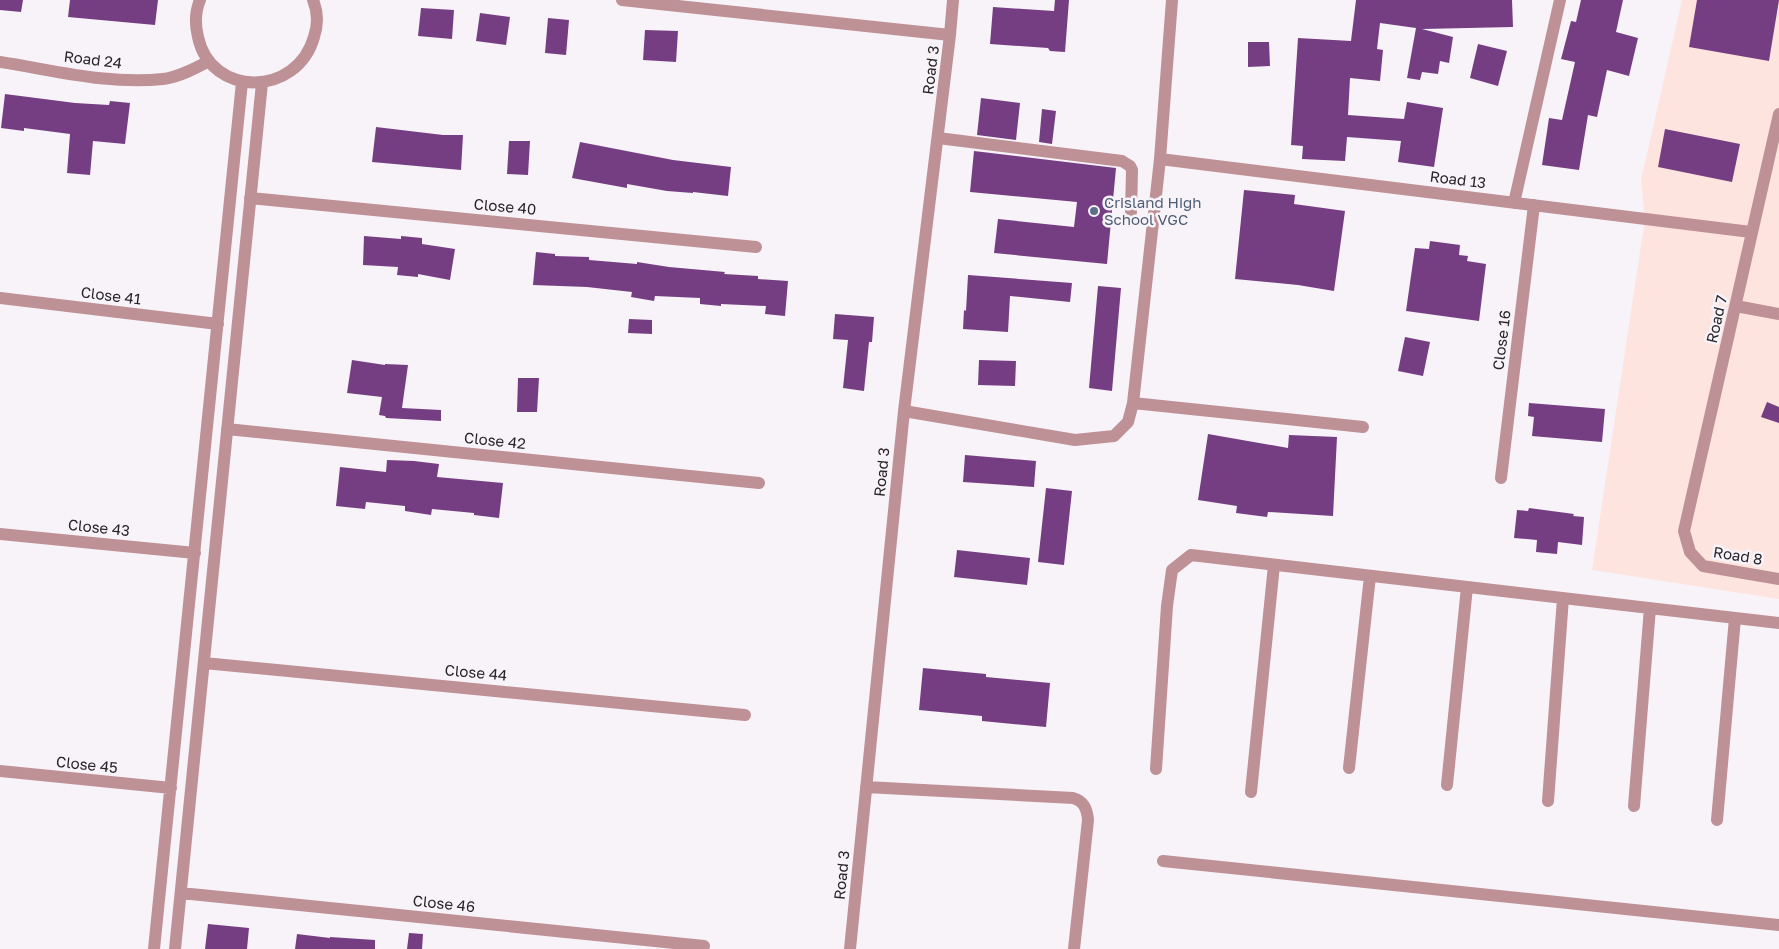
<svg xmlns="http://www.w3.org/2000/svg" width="1779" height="949" font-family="'Golos Text',sans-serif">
	<rect width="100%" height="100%" fill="#f8f3f9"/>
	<path fill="#fee4df" d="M1682,0H1779V599L1592,570L1645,219L1641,180Z"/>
	<path fill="#753e82" d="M0,0H23L21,12L0,10Z
		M70,0H158L155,25L68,17Z
		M1055,0H1069L1065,52L1050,51L1048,48L990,44L993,7L1054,11Z
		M1356,0H1512L1513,27L1422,29L1453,37L1449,63L1440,61L1438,74L1422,72L1420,80L1407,78L1416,28L1380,23L1377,49L1383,50L1380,81L1350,78L1348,115L1404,119L1407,102L1443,108L1434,167L1398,162L1401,141L1347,137L1345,161L1302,159L1303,146L1291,145L1298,38L1351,41Z
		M1581,0H1623L1616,32L1638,38L1629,76L1607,70L1597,117L1588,115L1579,170L1542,165L1549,118L1562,120L1575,62L1561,59L1571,21L1576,22Z
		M1697,0H1779L1769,61L1689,47Z
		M421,8L454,10L452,39L418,36Z
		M480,13L510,17L506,45L476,41Z
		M548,18L569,20L566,55L545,53Z
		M645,30L678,31L676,62L643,60Z
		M1248,42H1269L1270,66L1248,67Z
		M1478,44L1507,51L1498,86L1470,78Z
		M5,94L75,103L109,105L110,101L130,103L125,144L93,141L90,175L67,173L70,134L24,128V131L1,128Z
		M981,98L1020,103L1016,140L977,135Z
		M1042,109L1056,111L1052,144L1039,142Z
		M376,127L443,135H463L461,170L372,162Z
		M1665,129L1740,144L1732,182L1658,167Z
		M509,141H530L528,175L507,174Z
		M580,142L673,160L731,167L728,196L693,192V193L667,191L627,184V188L572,178Z
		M974,151L1116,168L1107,264L994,253L998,219L1074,227L1077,202L970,192Z
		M1244,190L1295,195L1294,204L1345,211L1334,291L1298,285L1235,279Z
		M364,236L401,239V236L422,238V244L455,249L450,280L418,274V277L397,275L398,267L363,265Z
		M1430,241L1460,245L1459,255L1468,256L1467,261L1486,264L1479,321L1406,311L1415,248L1429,249Z
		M536,252L555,254V256L589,257V260L637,264V262L669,267L725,272L724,274L758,276V279L788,281L785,316L765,314L766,306L721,304V306L700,304V298L655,296L654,301L631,297L632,292L587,287L533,285Z
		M968,275L1072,283L1070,302L1010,296L1008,332L963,329L964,310L966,311Z
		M1098,286L1121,288L1112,391L1089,388Z
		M835,314L874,317L872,342H869L864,391L843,388L848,340L833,339Z
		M629,319L652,320V334L628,333Z
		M1405,337L1430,342L1423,376L1398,371Z
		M352,360L385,365V364L408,365L402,408L441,410V421L386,418L385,416L379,415L382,397L347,393Z
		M979,360L1016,361L1015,386L978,385Z
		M518,378H539L537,412H517Z
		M1767,402L1779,407V423L1761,417Z
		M1529,403L1605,409L1602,442L1532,436L1534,417L1528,416Z
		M1208,434L1288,448L1289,435L1337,437L1333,516L1268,512L1267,517L1236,513L1237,506L1198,500Z
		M965,455L1036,461L1034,487L963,482Z
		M387,460L414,461L439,464L437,477L503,483L499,518L474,515V513L432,509L431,515L405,511V506L366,502L365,509L336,506L340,467L386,472Z
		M1046,488L1072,491L1064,565L1038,562Z
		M1529,508L1574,514L1573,516L1584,517L1582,545L1558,542L1557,554L1536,552L1537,540L1514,538L1517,510L1528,511Z
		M957,550L1030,558L1027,585L954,577Z
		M923,668L986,674V677L1050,683L1046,727L982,721V716L919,710Z
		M208,924L249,928L247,949H205Z
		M409,933L423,934L422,949H407Z
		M297,934L330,938V937L375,940V949H295Z"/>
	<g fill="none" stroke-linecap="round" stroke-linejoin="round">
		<path stroke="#be9196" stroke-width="12" d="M200,0C195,12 195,25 198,37C211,98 297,97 314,37C318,25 318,12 313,0
			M622,0L950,35
			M0,62C53,70 109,85 163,79C179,77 196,68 209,61
			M1779,114L1684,531L1690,552L1703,566L1779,579
			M938,138L1122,161L1130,166L1132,170L1131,212
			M1160,159L1751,232
			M250,198L756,247
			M1514,203L1560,0
			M0,298L218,324
			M1736,306L1779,314
			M1133,403L1363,427
			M904,411L1075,440L1114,436L1128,422L1133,403L1160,159L1172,0
			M227,429L759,483
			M1501,478L1534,205
			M0,534L195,553
			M204,663L745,715
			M1349,768L1370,576
			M1156,769L1167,606L1172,570L1191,555L1779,623
			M0,771L171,788
			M1447,785L1467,587
			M866,787L1073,798C1084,801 1087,809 1088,820L1074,949
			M1251,792L1274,565
			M1548,801L1563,598
			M1634,806L1650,608
			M1717,820L1735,618
			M1163,861L1779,925
			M181,893L704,946
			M154,949L242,82
			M175,949L262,83
			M850,949L904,411L950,35L953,0"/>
	</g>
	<circle fill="#5c6f8a" stroke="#f8f3f9" stroke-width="2" cx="1094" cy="211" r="5"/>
	<g text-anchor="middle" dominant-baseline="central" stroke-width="5" stroke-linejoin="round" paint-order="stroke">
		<g font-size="15" fill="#272528" stroke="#f8f3f9">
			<text transform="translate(93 59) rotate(7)">Road 24</text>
			<text transform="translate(930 70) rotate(-83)">Road 3</text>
			<text transform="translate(1458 179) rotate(7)">Road 13</text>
			<text transform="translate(505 206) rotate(5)">Close 40</text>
			<text transform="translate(111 295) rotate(7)">Close 41</text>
			<text transform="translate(1716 319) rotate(-77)">Road 7</text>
			<text transform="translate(1501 340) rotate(-83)">Close 16</text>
			<text transform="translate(495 440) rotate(6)">Close 42</text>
			<text transform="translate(881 472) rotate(-84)">Road 3</text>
			<text transform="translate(99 527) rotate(6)">Close 43</text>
			<text transform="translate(1738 555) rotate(9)">Road 8</text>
			<text transform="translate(476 672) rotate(5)">Close 44</text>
			<text transform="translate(87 764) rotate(6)">Close 45</text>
			<text transform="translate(841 875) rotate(-84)">Road 3</text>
			<text transform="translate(444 903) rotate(6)">Close 46</text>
		</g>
		<g font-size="15" fill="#4e5e75" stroke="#f8f3f9" text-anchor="start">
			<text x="1104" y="202">Crisland High<tspan x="1104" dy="17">School VGC</tspan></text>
		</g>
	</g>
</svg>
